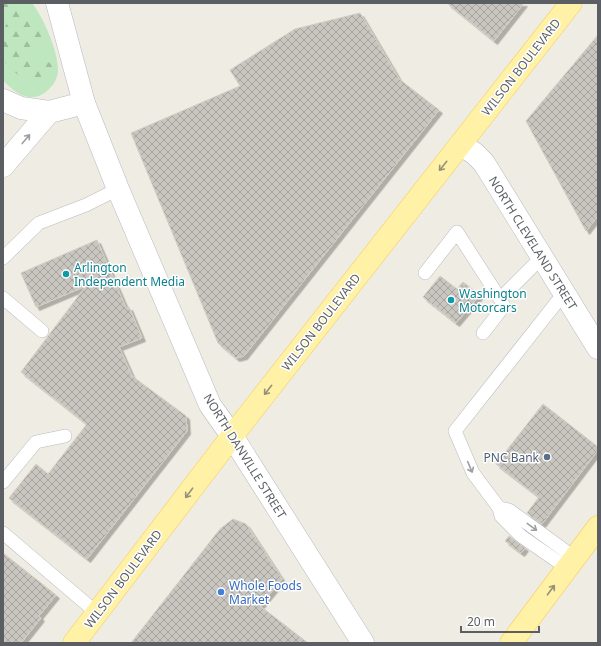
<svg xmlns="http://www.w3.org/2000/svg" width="601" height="646" font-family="'Noto Sans',sans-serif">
	<defs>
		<pattern id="forest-firs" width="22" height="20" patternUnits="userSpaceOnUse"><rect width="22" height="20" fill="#bee7bf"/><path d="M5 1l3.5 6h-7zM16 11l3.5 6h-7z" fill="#9dbe9f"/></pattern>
		<pattern id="building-cross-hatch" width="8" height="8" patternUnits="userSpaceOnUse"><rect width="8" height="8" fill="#c9c6c0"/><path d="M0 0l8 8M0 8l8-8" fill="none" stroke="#a6a4a0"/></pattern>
		<filter id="shadow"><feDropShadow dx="3.5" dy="3.5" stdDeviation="0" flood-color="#0004"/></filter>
	</defs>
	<rect width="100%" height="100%" fill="#efece3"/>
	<path fill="#bee7bf" d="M3,3H32C44,18 59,53 58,72C57,79 53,86 48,90C32,105 15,94 3,80Z"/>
	<path fill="url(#forest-firs)" d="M3,3C7,3 12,2 16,3C28,5 41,26 42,39L28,52L29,55L50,63L52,66C50,70 49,75 47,78C36,94 9,69 3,59C3,51 2,42 3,34C4,25 12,20 3,11Z"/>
	<path fill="url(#building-cross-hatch)" stroke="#d3cec1" filter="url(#shadow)" d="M447,3H524L494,41Z
		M360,13L399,79L439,110L244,356L236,358L218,343L131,133L240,86L230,70L295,29Z
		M598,35V216L586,231L526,121Z
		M97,240L126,308L129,307L142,338L119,347L132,376L186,416L187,431L87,559L9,498L36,464L48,474L87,424L21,372L86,286L36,307L21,273Z
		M440,276L457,289L463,282L480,295L456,323L423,297Z
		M543,404L598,447V450L542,524L527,513L539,497L496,464Z
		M233,519L246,524L282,579L260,606L308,643H131L220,529Z
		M509,536L525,548L521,553L505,541Z
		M3,553L56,595L39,616L41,618L21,643H3Z"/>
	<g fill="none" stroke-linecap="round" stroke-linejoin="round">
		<defs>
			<path id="service" d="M3,258L39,223L86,205L118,189
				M425,273L457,232L500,299
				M564,293L455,431L473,473L499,508L501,516L521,536L567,568
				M3,298L42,331
				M483,333L504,306L500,299L542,257
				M3,482L36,442L65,436
				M499,508L509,510L575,558
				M3,533L97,613"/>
			<path id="minor" d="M3,100L21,108L49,112L84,103L57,3
				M84,103L118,189L210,405L232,436L363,643
				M460,145L474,153L484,163L598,348
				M3,166L49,112"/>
			<path id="primary" d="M74,643L232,436L571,3
				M511,643L598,527"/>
		</defs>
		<use href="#service" stroke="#b8bbc0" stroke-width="14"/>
		<use href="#minor" stroke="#b8bbc0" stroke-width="23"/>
		<use href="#primary" stroke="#f7cc53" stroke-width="23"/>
		<use href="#service" stroke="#fff" stroke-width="13"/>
		<use href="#minor" stroke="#fff" stroke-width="22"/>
		<use href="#primary" stroke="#fff2a7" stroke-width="22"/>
	</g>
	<defs><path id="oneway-shaft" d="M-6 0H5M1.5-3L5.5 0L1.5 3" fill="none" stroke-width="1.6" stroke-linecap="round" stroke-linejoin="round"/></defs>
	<g stroke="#9d9fa2">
		<use href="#oneway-shaft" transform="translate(26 139) rotate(-50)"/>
		<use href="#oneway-shaft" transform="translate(470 467) rotate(67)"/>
		<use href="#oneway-shaft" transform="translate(532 527) rotate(36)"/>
	</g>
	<g stroke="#94927b">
		<use href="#oneway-shaft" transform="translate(443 166) rotate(129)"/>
		<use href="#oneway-shaft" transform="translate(268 390) rotate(128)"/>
		<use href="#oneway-shaft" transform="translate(189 493) rotate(127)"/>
		<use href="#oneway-shaft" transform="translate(551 590) rotate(-53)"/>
	</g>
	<g fill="#0f9aa8" stroke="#fff" stroke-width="1.5">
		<circle cx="66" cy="274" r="4"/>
		<circle cx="451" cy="300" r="4"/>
	</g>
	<circle fill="#5c6f8a" stroke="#fff" stroke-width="1.5" cx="547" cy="457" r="4"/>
	<circle fill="#3f7fe0" stroke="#fff" stroke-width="1.5" cx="221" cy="592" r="4"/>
	<g text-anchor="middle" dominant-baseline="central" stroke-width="3" stroke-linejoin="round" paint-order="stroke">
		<g font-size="12" fill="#5b5f64" stroke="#fff">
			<text transform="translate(521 67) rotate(-52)">WILSON BOULEVARD</text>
			<text transform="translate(533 243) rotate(58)">NORTH CLEVELAND STREET</text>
			<text transform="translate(321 322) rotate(-52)">WILSON BOULEVARD</text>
			<text transform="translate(245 456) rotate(58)">NORTH DANVILLE STREET</text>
			<text transform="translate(123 579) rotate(-53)">WILSON BOULEVARD</text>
		</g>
		<g font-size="12" fill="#0d838f" stroke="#fff" text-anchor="start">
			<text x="74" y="267">Arlington<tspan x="74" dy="14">Independent Media</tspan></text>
			<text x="459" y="293">Washington<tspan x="459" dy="14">Motorcars</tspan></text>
		</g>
		<g font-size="12" fill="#4e5e75" stroke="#fff" text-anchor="end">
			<text x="539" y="457">PNC Bank</text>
		</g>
		<g font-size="12" fill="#366cbe" stroke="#fff" text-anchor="start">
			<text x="229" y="585">Whole Foods<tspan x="229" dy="14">Market</tspan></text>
		</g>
	</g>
	<rect width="601" height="646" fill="none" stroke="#5b5f64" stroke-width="8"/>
	<path d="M461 626v6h78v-6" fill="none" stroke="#5b5f64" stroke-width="2"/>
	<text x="467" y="626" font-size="12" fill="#5b5f64" stroke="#ffffff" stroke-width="3" paint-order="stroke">20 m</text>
</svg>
